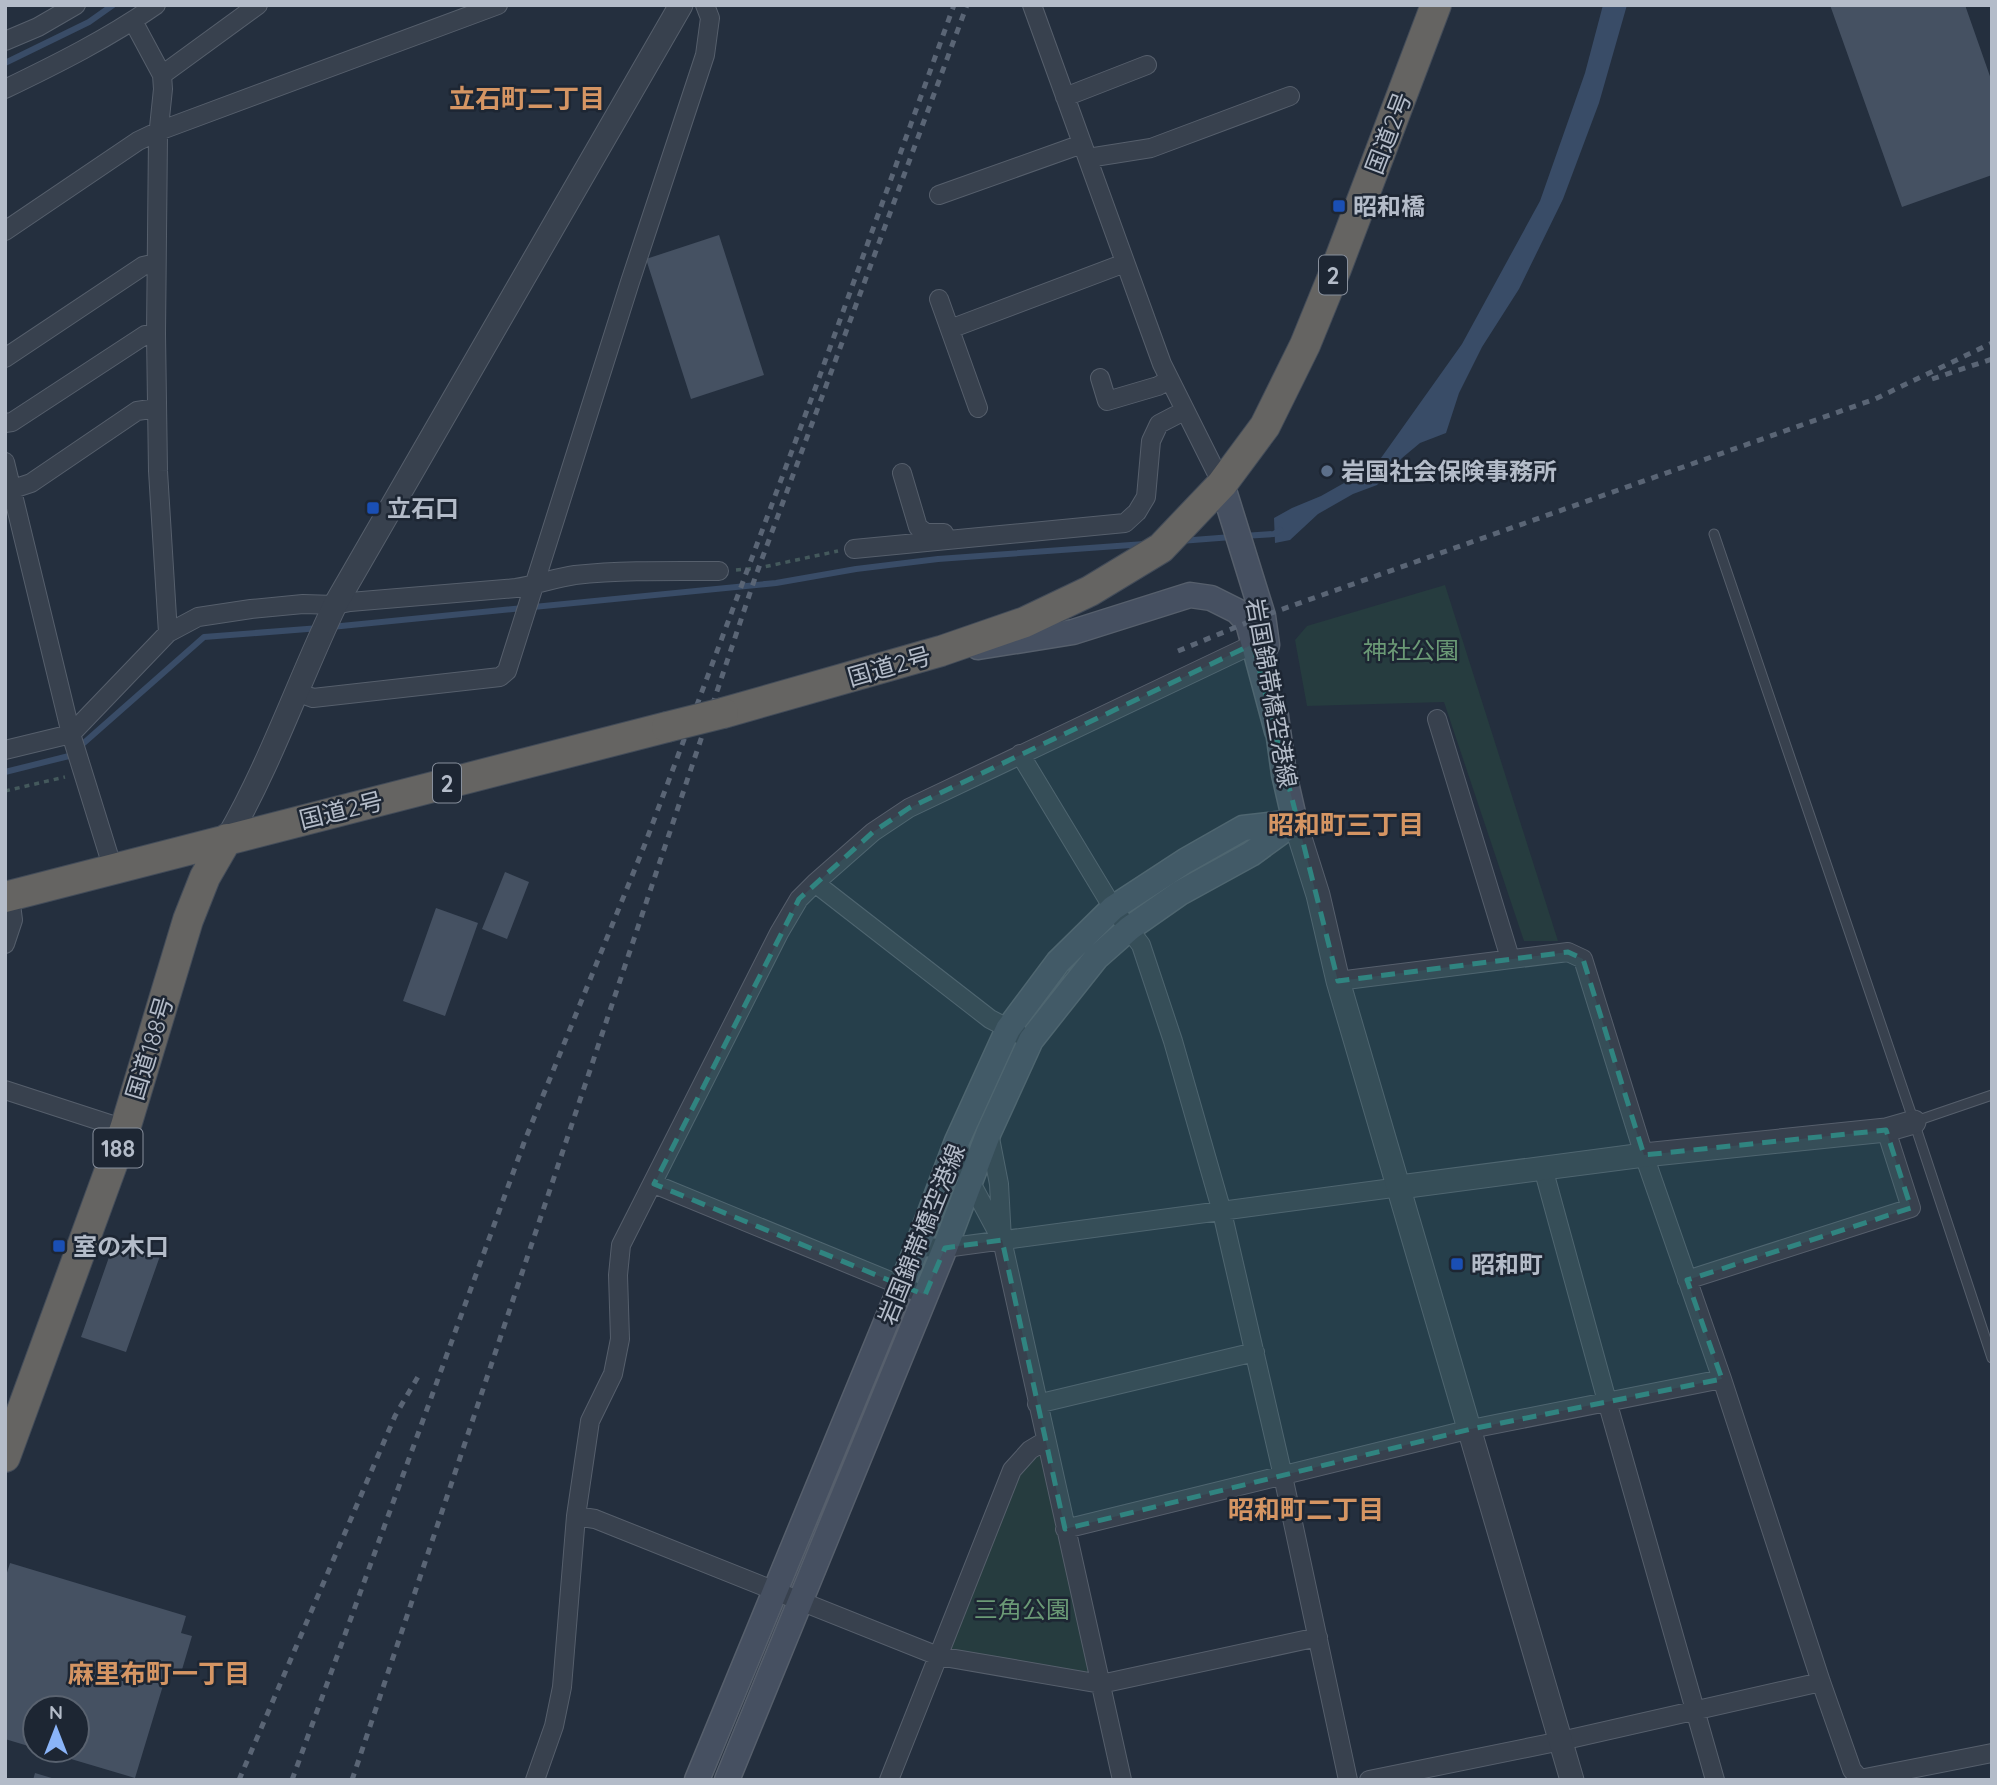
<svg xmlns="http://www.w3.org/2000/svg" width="1997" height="1785" font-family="Quicksand,'Noto Sans JP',sans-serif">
	<rect width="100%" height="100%" fill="#242f3e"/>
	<path fill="#263c3f" d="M1445,585L1558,941H1524L1444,702L1307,706L1295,640L1307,626Z
		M1046,1446L1101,1684L938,1656L1012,1470Z"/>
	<path fill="#394c67" d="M1603,5H1627L1599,103L1563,199L1519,289L1482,347L1459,393L1446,433L1420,443L1402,458L1377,485L1353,494L1318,514L1290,540L1275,543L1274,518L1292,508L1321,496L1376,465L1462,344L1540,201L1585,73Z"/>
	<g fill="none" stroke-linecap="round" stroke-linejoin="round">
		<path stroke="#394c67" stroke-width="6" d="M5,63L89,22L113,5
			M1243,536L1274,534L1280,530
			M1180,541L1232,537
			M331,627L776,583L856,569L938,559L1145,544
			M5,772L69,756L204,637L320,628"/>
	</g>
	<path fill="#455162" d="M1830,5H1965L1992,82V175L1902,207Z
		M719,235L764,375L691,399L646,259Z
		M505,872L529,882L507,939L482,929Z
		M436,908L478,923L445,1016L403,1001Z
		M115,1240L160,1256L126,1352L81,1337Z
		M10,1563L186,1616L181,1633L192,1636L181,1673L168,1669L135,1778L44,1751L77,1750V1708H35V1748L5,1739V1579Z
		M35,1773L55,1779V1780H33Z"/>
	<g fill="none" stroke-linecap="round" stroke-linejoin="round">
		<defs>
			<path id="service" d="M1714,534L1914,1122L1992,1358
				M1916,1121L1992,1095"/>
			<path id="minor" d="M1032,5L1162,364L1222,484
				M133,21L162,75L163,89L158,137L156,334L158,471L168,633L198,617L251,609L303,604L335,605L350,602L516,588C536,585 555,578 575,575C623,570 671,571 719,571
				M5,41L38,27L76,5
				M162,75L258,5
				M5,89C57,64 109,38 156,5
				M1065,97L1147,65
				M1088,158L1151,148L1290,96
				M939,195L1082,144
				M5,231L138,141L159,131L498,5
				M939,299L978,408
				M950,329L1125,263
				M5,358L143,266L156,263
				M1100,378L1107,401L1158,386L1169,380
				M5,423L12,422L145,335L156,334
				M5,462L71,734L113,869
				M902,473L918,527L926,533H944
				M13,489L31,483L137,411L157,408
				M854,549L1125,523L1137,512L1146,497L1151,441L1159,424L1184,411
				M296,692L313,698L500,677L507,671L630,282L705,55L710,18L705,5
				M1437,719L1510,958
				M5,750L71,734L168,633
				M1020,754L1113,908L1141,945L1173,1041L1222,1212L1283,1476L1348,1780
				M815,883L990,1019L1019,1034
				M5,944L13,920L10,896
				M1338,981L1568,952L1583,959L1644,1155L1722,1379L1821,1682L1852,1770L1861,1780
				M5,1090L125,1129
				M989,1133L999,1184L1002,1240L1122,1780
				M957,1141L970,1181L1000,1237
				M1543,1168L1607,1401L1715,1780
				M654,1184L912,1290
				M917,1247L945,1248L1400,1187
				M1687,1280L1911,1208L1886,1130
				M1037,1404L1255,1352
				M576,1516L595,1519L938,1656L1101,1684L1318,1637
				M1065,1529L1471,1429L1722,1379
				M1860,1779L1992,1753
				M535,1780L554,1726L562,1687L576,1516L590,1421L613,1374L620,1339L618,1275L621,1245L779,933L799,899L815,883L873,832L909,808L1262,640
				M889,1780L1012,1470L1030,1450L1045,1441
				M1369,1780L1561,1741L1821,1682"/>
			<path id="tertiary" d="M1295,822L1318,895L1338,981L1572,1780
				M227,839C270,765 298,683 335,605L681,5
				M1400,1187L1644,1155L1886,1130L1914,1122"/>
			<path id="secondary" d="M1222,484L1263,616L1267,645
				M978,647L1073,632L1190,595L1211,598L1237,611L1248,623L1277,731
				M1276,716L1284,774L1295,822
				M697,1780L917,1247L957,1141L1008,1029L1058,962L1113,908L1185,861L1243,828L1295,822
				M727,1780L945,1248L989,1132L1031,1040L1096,958L1130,928L1180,893L1251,854L1295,822"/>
			<path id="trunk" d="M723,713L941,651L1025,622L1090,591L1161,548L1222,484L1265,426L1305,345L1336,269L1436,5
				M5,897L667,727
				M5,1457L125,1129L188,920L205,877L227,839"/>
		</defs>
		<use href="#service" stroke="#565f6c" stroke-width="11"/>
		<use href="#minor" stroke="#565f6c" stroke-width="20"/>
		<use href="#tertiary" stroke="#565f6c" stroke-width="25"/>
		<use href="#secondary" stroke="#565f6c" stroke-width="27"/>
		<use href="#trunk" stroke="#434c59" stroke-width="32"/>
		<path stroke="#44595c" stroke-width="3.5" stroke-dasharray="5 5" stroke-linecap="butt" d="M736,570L759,568L838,551
			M5,791L65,777"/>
		<use href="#service" stroke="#38414e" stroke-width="9"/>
		<use href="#minor" stroke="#38414e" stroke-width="18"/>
		<use href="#tertiary" stroke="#38414e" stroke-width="23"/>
		<use href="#secondary" stroke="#465061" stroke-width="24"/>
		<use href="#trunk" stroke="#656462" stroke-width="30"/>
		<path stroke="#5a6575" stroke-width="5" stroke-dasharray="7 7" stroke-linecap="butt" d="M1932,379L1992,359
			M1178,651L1263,616L1875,399L1992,343
			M239,1780L395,1416L419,1375
			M292,1780L525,1140L645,844L815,389L954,5
			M352,1780L756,575L967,5"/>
		<defs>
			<path id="trunk-bridge" d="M667,727L723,713"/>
		</defs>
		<use href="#trunk-bridge" stroke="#434c59" stroke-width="32" stroke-linecap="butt"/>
		<use href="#trunk-bridge" stroke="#656462" stroke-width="30"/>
	</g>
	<path fill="#308480" fill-opacity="0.2" stroke="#308480" stroke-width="5" stroke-dasharray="14 9" stroke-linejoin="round" d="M1253,644L1338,981L1568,952L1583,959L1644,1155L1886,1130L1911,1208L1687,1280L1722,1379L1471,1429L1065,1529L1002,1240L945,1248L925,1295L654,1184L799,899L873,832L909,808Z"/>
	<g fill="#1a4fb4" stroke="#1d2633" stroke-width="2.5">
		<rect x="1332" y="199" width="14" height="14" rx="3.5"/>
		<rect x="366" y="501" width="14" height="14" rx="3.5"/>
		<rect x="52" y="1239" width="14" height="14" rx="3.5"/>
		<rect x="1450" y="1257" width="14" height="14" rx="3.5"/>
	</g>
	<circle fill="#5c6f8a" stroke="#1d2633" stroke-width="2.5" cx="1327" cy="471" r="7"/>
	<g text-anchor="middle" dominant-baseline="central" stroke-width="5" stroke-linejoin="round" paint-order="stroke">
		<g fill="#1d2633" stroke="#878f9c" stroke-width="2">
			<rect x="1319" y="255.5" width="28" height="39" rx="5"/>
			<rect x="433" y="763.5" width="28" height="39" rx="5"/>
			<rect x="93.5" y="1128.5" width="49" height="39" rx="5"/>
		</g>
		<g font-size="23" font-weight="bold" fill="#b4bcc9">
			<text x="1333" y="275">2</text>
			<text x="447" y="783">2</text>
			<text x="118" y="1148">188</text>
		</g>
		<g font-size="24" fill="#b4bcc9" stroke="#1d2633">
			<text transform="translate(1388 133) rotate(-69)">国道2号</text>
			<text transform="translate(889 666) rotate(-16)">国道2号</text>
			<text transform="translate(1272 693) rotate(80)">岩国錦帯橋空港線</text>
			<text transform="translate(341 810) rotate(-14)">国道2号</text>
			<text transform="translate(149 1048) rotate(-73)">国道188号</text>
			<text transform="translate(921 1234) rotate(-68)">岩国錦帯橋空港線</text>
		</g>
		<g font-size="24" font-weight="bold" fill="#b4bcc9" stroke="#1d2633" text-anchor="start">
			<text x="1353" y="206">昭和橋</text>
			<text x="1341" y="471">岩国社会保険事務所</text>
			<text x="387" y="508">立石口</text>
			<text x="73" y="1246">室の木口</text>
			<text x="1471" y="1264">昭和町</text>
		</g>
		<g font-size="24" fill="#6b9a76" stroke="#1d2633">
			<text x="1411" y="650">神社公園</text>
			<text x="1022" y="1609">三角公園</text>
		</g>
		<g font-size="26" font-weight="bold" fill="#d59563" stroke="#1d2633">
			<text x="527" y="98">立石町二丁目</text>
			<text x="1346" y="824">昭和町三丁目</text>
			<text x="1306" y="1509">昭和町二丁目</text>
			<text x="159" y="1673">麻里布町一丁目</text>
		</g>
	</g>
	<rect width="1997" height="1785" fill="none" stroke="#b4bcc9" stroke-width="14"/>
	<g transform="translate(56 1729)"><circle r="33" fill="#1d2633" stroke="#59626f" stroke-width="2"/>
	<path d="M0-5L12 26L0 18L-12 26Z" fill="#8ab4f8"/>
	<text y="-10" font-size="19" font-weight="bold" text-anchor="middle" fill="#b4bcc9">N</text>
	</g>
</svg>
